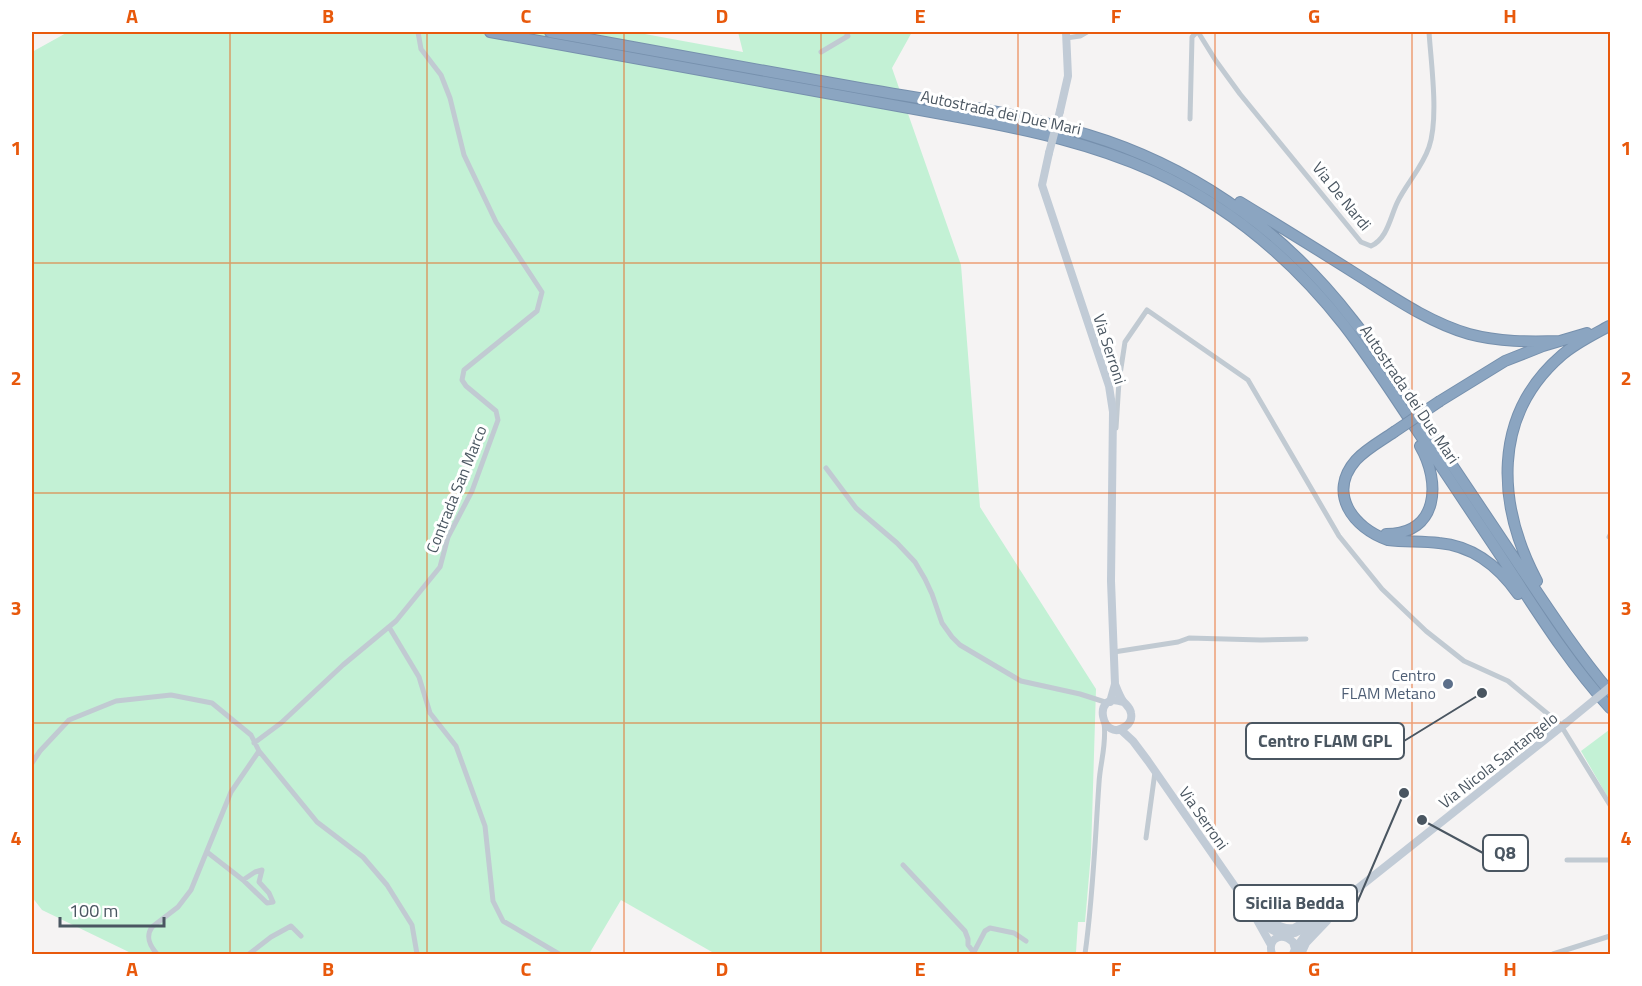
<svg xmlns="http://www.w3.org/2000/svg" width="1642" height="986" font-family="'Titillium Web',sans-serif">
	<rect width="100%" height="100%" fill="#f5f3f3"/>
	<path fill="#c3f1d5" d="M68,32H634L743,52L738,32H912L892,68L961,265L980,507L1096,689L1091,853L1085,922H1078L1076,952L1078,954H711L712,952L621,900L589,954H258L255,952L249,954H133L42,910L32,897V52Z
		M1609,730L1610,731V801L1581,751Z"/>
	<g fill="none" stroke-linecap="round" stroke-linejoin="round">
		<defs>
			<path id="motorway" d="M490,32L964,118C1029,130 1093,144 1153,171C1229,206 1293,260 1344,325C1368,356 1390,390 1412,423C1441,466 1469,509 1498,552C1533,605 1567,661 1610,708
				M550,32C655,50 760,69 865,89C946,103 1029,114 1107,141C1205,175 1289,237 1352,319C1380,354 1404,391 1428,429C1459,475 1490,521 1521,568C1549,610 1577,653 1610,692
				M1240,202C1281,227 1323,253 1364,279C1397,300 1431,323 1469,334C1499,342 1529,342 1560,341
				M1440,401L1505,361L1543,346L1587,333
				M1394,432C1381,441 1366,449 1356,460C1327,493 1353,528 1388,540C1405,542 1422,541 1439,543C1473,546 1499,567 1518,594
				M1386,534C1439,534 1441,482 1420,446
				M1537,581C1497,505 1491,416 1562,355C1576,343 1593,335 1609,326"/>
		</defs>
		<use href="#motorway" stroke="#7690ad" stroke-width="12"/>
		<path stroke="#c1cad2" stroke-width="5" d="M1198,32L1216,61L1240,94L1361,242L1371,246C1387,239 1390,218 1397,203C1406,184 1422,168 1429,147C1439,118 1431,63 1429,32
			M1066,38L1080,36L1087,32
			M821,52L848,36L846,32
			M1190,119L1192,37L1197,32
			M1116,428L1119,381L1125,342L1147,310L1248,380L1339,536L1382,589L1426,631L1464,661L1508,681L1560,724L1610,805
			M826,468L856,508L897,543L915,562L925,579L932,594L942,623L952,637L960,645L1021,681L1080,694L1108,703
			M1609,537L1610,535
			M389,627L419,677L430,713L456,746L485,826L493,901L503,921L559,954
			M1114,652L1178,642L1189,638L1261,640L1306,639
			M254,743L281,723L343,665L396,621L440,567L448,537L472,491L498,420L496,411L466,386L462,380L464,370L537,311L542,292L496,222L464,155L450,98L441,75L421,49L418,32
			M32,763L40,751L69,720L116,701L171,695L212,703L251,735L259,751L317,822L363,857L387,885L412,925L417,954
			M1146,838L1155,772
			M207,852L243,880L255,872L262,870L259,882L269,893L273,902L267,903L243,880
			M1567,860H1610
			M903,865L965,931L968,939V945L975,954
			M974,952L985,931L990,928L1014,933L1026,941
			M157,954C150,946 145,937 152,927L178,907L191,890L231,792L259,751
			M249,954L271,937L291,926L301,936
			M1085,954C1093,898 1095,840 1099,783C1100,763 1107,744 1104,723
			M1553,954L1610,936"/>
		<path stroke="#c1cbd6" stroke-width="8" d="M1060,111L1068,76L1066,32
			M1049,153L1042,185L1109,386L1113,412L1111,581L1115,684L1110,702
			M1115,684C1117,689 1120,697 1123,701C1127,706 1130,707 1131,713C1132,718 1130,723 1126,726C1102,745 1090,690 1123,702
			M1120,729L1133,741L1148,761L1252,911L1271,945
			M1241,892C1258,904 1272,932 1294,928L1324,911
			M1260,918L1272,930L1284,936L1295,933L1309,926
			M1295,949L1313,924L1566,723
			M1272,954C1267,939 1281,931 1293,942L1295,949L1293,954
			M1301,954L1306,943L1327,921L1331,911"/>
		<use href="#motorway" stroke="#8ba5c1" stroke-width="10"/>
		<defs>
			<path id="motorway-bridge" d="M1394,432L1440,401"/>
		</defs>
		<use href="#motorway-bridge" stroke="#7690ad" stroke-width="12" stroke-linecap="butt"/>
		<path stroke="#c1cbd6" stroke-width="8" d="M1049,153L1060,111
			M1566,723L1610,687"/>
		<use href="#motorway-bridge" stroke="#8ba5c1" stroke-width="10"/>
	</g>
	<path fill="none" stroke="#e8590c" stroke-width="1.5" stroke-opacity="0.55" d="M230,32V954M427,32V954M624,32V954M821,32V954M1018,32V954M1215,32V954M1412,32V954M32,263H1610M32,493H1610M32,723H1610"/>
	<circle fill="#5c6f8a" stroke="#fff" stroke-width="2" cx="1448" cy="684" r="6"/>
	<g text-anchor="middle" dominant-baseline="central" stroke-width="6" stroke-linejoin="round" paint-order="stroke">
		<g font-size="16" fill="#4a5661" stroke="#fff">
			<text transform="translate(1001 112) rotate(12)">Autostrada dei Due Mari</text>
			<text transform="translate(1342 196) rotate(51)">Via De Nardi</text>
			<text transform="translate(1110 349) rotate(72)">Via Serroni</text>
			<text transform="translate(1410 394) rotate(56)">Autostrada dei Due Mari</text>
			<text transform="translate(456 489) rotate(-68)">Contrada San Marco</text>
			<text transform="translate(1498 760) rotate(-38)">Via Nicola Santangelo</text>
			<text transform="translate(1204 818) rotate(55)">Via Serroni</text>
		</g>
		<g font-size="16" fill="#4e5e75" stroke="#fff" text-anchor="end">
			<text x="1436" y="675">Centro<tspan x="1436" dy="18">FLAM Metano</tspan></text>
		</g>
	</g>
	<path fill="none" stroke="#4a5661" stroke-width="2" d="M1482 693L1404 741M1422 820L1483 853M1404 793L1357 903"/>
	<g fill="#4a5661" stroke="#fff" stroke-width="2">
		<circle cx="1482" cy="693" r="6"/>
		<circle cx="1422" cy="820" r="6"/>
		<circle cx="1404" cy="793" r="6"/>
	</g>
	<g fill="#fff" stroke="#4a5661" stroke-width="2">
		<rect x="1246" y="723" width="158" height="36" rx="6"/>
		<rect x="1483" y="835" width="45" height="36" rx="6"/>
		<rect x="1234" y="885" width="123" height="36" rx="6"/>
	</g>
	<g font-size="18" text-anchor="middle" font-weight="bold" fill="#4a5661">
		<text x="1325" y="747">Centro FLAM GPL</text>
		<text x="1505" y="859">Q8</text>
		<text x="1295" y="909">Sicilia Bedda</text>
	</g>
	<rect width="1642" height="986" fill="none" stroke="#ffffff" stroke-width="66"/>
	<path d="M60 917v9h104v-9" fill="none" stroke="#4a5661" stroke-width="3"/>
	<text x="69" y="917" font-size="18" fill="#4a5661" stroke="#ffffff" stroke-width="4.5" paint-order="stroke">100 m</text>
	<rect x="33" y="33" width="1576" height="920" fill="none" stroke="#e8590c" stroke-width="2"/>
	<g font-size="20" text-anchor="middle" font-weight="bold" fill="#e8590c">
		<text x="132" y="23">A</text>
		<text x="328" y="23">B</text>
		<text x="526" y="23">C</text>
		<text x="722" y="23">D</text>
		<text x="920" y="23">E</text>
		<text x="1116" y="23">F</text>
		<text x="1314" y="23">G</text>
		<text x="1510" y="23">H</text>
		<text x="16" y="155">1</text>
		<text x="1626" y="155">1</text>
		<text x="16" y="385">2</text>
		<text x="1626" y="385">2</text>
		<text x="16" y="615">3</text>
		<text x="1626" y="615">3</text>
		<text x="16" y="845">4</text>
		<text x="1626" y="845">4</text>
		<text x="132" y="976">A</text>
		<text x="328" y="976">B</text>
		<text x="526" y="976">C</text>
		<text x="722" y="976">D</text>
		<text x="920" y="976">E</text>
		<text x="1116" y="976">F</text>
		<text x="1314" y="976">G</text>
		<text x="1510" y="976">H</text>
	</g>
</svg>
